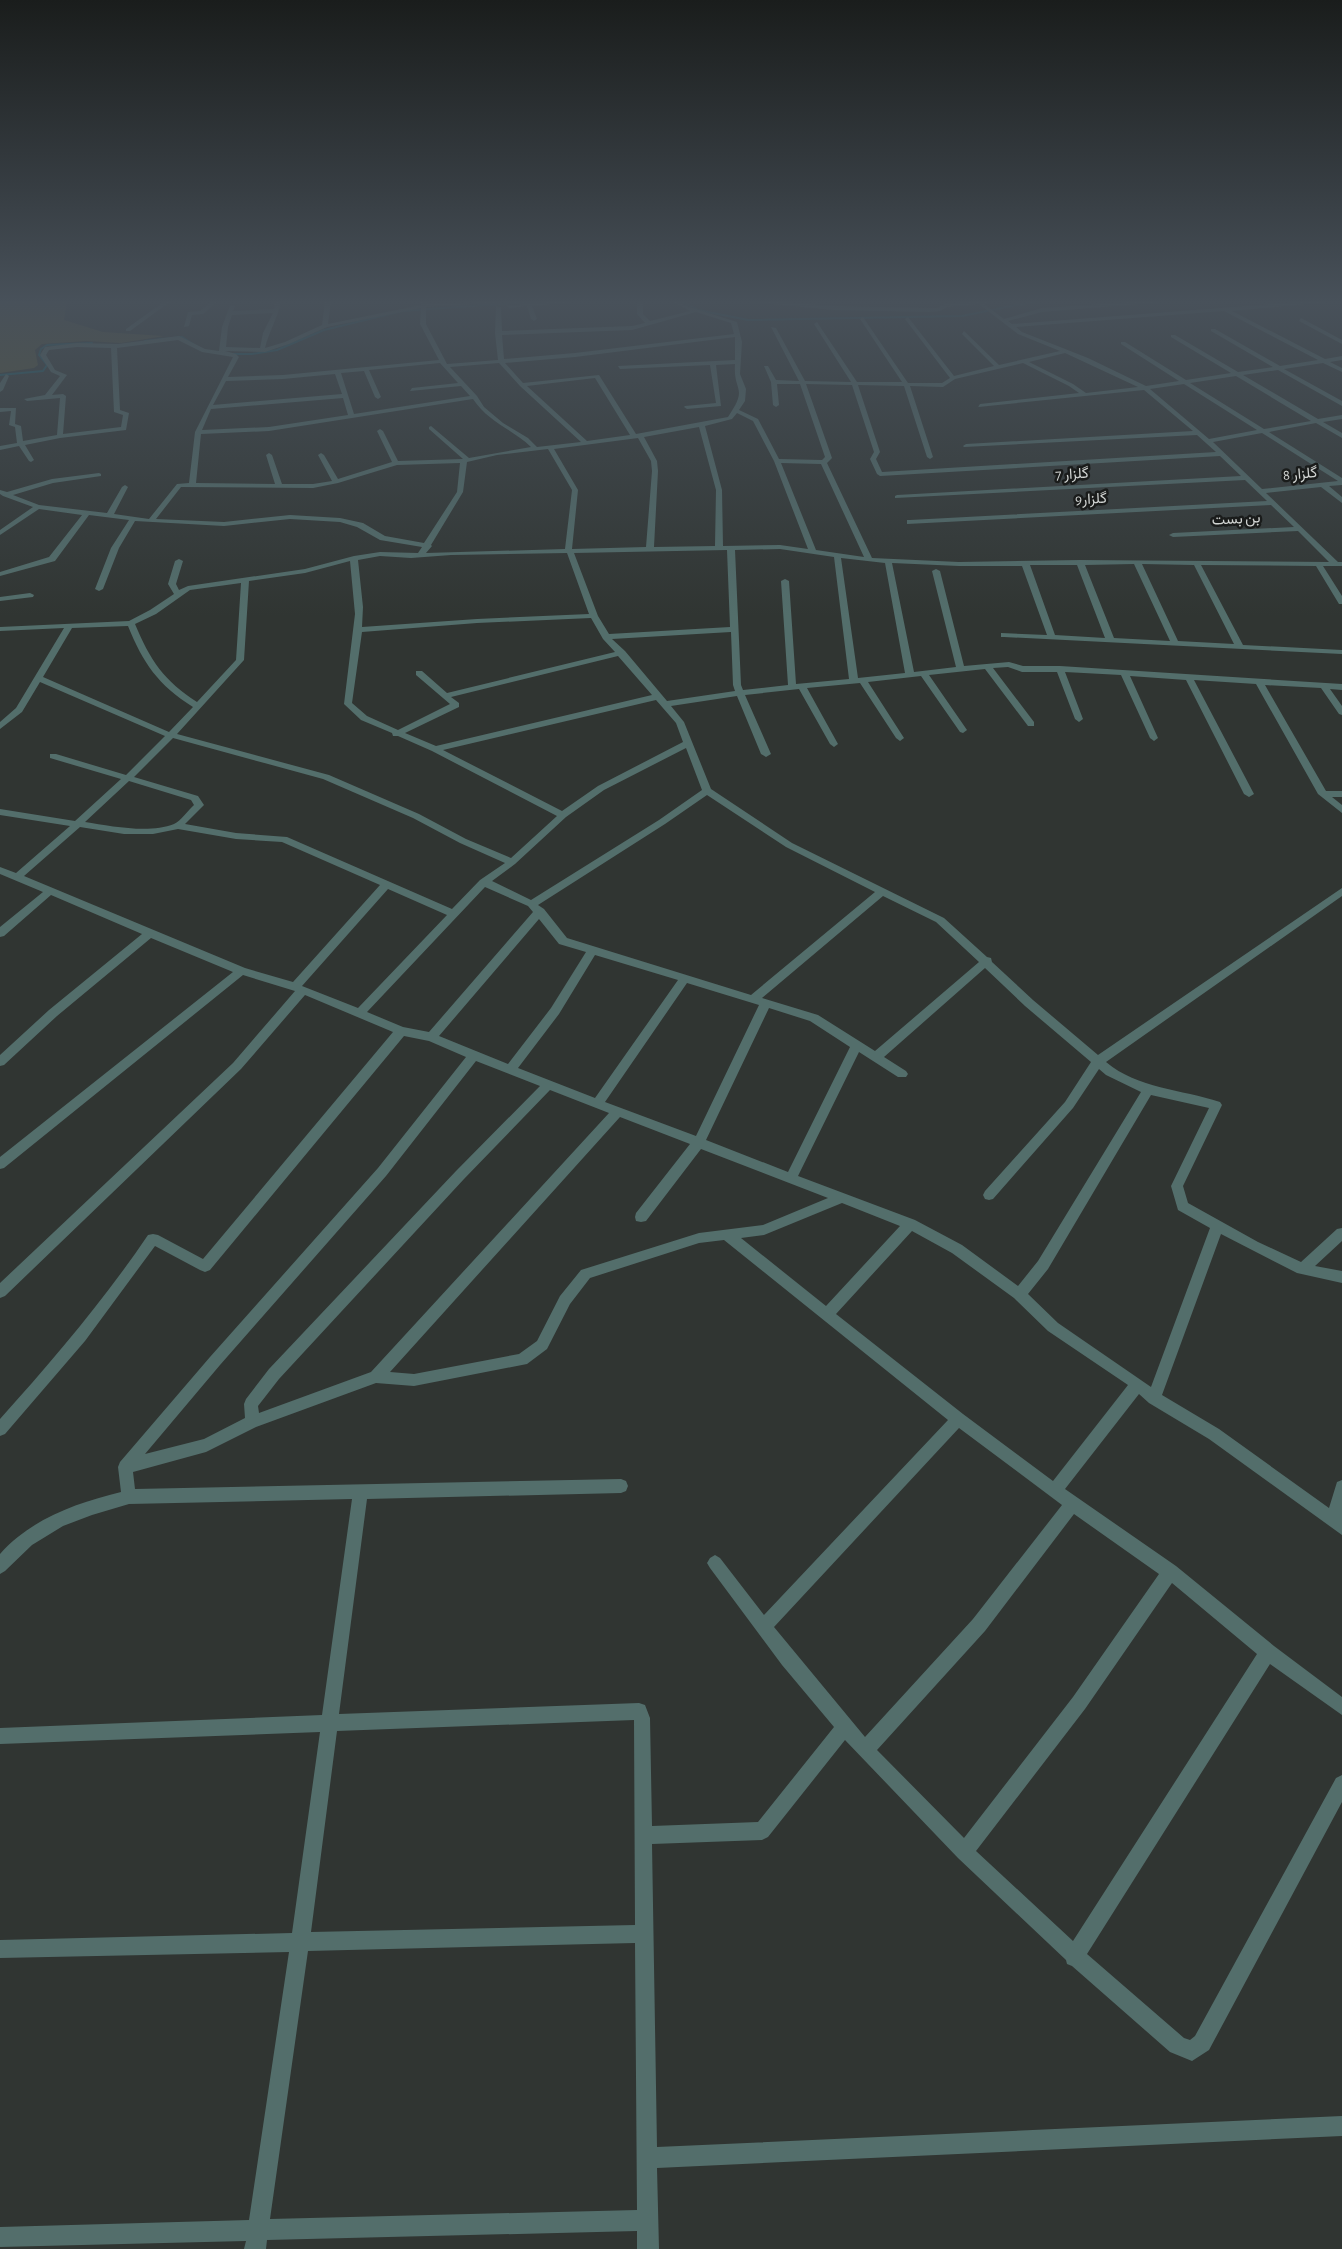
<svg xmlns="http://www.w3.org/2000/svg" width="1342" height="2249" font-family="'Alegreya Sans',Vazirmatn,sans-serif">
	<rect width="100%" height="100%" fill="#303532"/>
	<path fill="#575637" d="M0,301H67L64,320L103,332L164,336L121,343L86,341L42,344L35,350L38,365L34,368L0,373Z"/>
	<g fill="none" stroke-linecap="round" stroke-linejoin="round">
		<path stroke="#155e6c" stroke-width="2" d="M681,301L698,310L748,320L962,316L1037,301
			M145,341L182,337L199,348
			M231,354H252L277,350L324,330L402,311L541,301
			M0,375L43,371L47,365L39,355L41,349L47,345L92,343"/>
		<path fill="#536e6b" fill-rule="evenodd" d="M165,301H171L130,331H126V329Z
			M212,301H218L203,314L192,315L189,326L184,327L188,312L200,311Z
			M275,301H281C278,318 269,331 265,348L285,342L322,325L325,301H331L328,324L421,305V301H427V304L520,301L426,307V324L447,364L498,360L495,333L496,306L501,307L502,331L632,326L645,323L637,314V301H643V314L650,321L690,311L672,301H678L686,306L737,322L742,342L740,374L746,389L745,401L739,410L758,419L779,459L822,460L825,457L800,384H777L779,405L776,407L773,405L771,382L764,366H768L776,380L799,381L771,327L776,328L805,381L851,382L814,324L817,322L857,382H902L860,319L863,317L908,383H942L950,378L905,319L908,317L954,376L994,366L962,334L964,331L999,365L1060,351L1018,334L979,304L947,307L940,311L930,312L833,310L742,301H769L833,306L930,308H937L946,303L990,301L984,304L1004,319L1042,308L1145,301H1176L1042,312L1008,321L1012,324L1310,301H1338L1232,311L1325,359L1342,356V360L1330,362L1342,368V372L1323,363L1284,369L1342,401V406L1278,370L1243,375L1318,419L1342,415V419L1323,422L1342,433V438L1316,423L1269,432L1342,478V485L1329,486L1342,497V503L1321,487L1266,493L1338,562H1342V566H1323L1342,596V604H1339L1316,566L1201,565L1243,645L1342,650V654L1004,637H1001V633L1047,635L1022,566H959L892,563L914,672L956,667L932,571L936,569L940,571L964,666L1009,662L1023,666H1060L1342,684V690L1330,689L1342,706V715L1339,714L1321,688L1265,685L1326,791H1342V797H1332L1342,805V813L1318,794L1256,684L1194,680L1254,794L1249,797L1244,794L1186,680L1130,676L1158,738L1154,741L1150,738L1121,675L1065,672L1083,719L1079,722L1075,719L1057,672H1022L1008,667L993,668L1034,722V726H1028L985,669L929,675L967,730L963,733L960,732L921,676L868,682L904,738L900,741L896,738L860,683L807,688L838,744L834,747L830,744L799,689L745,695L771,754L766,757L761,754L737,696L671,706L684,722L711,789L792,843L944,918L987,957L991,958L992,962L1033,1000L1098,1055L1342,888V896L1106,1062C1138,1089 1181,1089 1220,1102L1222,1105L1183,1186L1188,1203L1258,1242L1301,1262L1337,1229L1342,1228V1241L1315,1266L1342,1271V1283L1297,1273L1221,1234L1162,1395L1219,1429L1329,1508L1337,1482L1342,1480V1535L1209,1439L1149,1403L1139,1394L1065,1489L1176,1566L1274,1646L1342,1697V1715L1270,1664L1087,1954L1184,2038L1190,2040L1195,2036L1336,1778L1342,1775V1802L1209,2050L1192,2061L1170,2052L1072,1966L1067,1964L1066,1960L958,1858L845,1740L768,1837L762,1840L652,1844L657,2147L1342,2116V2136L657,2168L659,2249H637V2231L267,2240L266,2249H244L246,2241L0,2247V2227L249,2220L289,1952L0,1958V1940L292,1933L320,1732L0,1744V1728L322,1715L352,1499L129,1504L92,1515L63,1526L32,1545L5,1571L0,1574V1554C31,1519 76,1503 121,1492L118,1467L120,1462L210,1357L378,1168L466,1057L429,1041L404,1036L210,1270L205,1272L200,1270L155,1246L85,1341L5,1434L0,1436V1419C53,1360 104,1300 148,1235L153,1234L158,1235L203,1259L393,1032L305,995L241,1069L5,1296L0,1298V1283L233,1063L295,991L243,975L4,1168L0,1169V1157L233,972L151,938L57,1016L4,1065L0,1066V1055L49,1010L142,934L51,895L4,936L0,937V927L43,892L0,874V867L16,873L70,826L0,815V809L75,821L121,779L50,758V754H56L126,775L165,736L40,682L22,712L0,729V722L16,708L64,628L0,631V627L129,621L150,610L174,594L168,584L175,561L179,559L183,561L176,584L179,590L188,586L305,569L354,556L380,552L418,553L422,547L380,540L357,527L340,522L290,519L224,526L135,521L119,548L103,589L99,591L95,589L111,548L129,520L89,515L55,561L0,576V572L49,557L82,515L39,509L0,535V530L33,507L3,496L0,494V490L7,492L52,479L99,473L101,474V476L53,483L13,495L39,505L107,513L122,487L125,485L128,487L114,514L149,519L177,484L189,483L195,432L233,357L202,352L178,340L117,348L120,410L129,413L126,430L60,438L25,445L34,460L31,462L29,461L19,446L0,450V446L17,443L15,427L9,425L11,411L0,412V408H16L15,424L21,426L23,441L57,435L60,398L27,401L24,399L45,395L60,376L51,372L40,355L45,347L77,343L118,344L179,336L205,349L219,351L222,327L230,305L235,306L233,311L274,309ZM421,308L420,324L439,360L283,375L228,377L239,357L236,354L225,351L265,352L289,344L327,327ZM1224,311L1318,360L1280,366L1215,329H1211V331L1273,367L1238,372L1175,335H1171V337L1231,373L1186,380L1125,342H1121V344L1179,381L1146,386L1088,358L1022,332L1016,327ZM696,312L731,323L734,334L575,353L504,359L502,335L632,330ZM273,313L263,333L260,348L226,347L228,327L232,315ZM735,337V360L618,366L620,369L710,365L716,403L685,406L684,407L687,409L721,406L716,365L735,364C733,393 749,386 728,417L636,434L599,375L523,383L505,363L575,357ZM77,347L111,348L114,412L123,415L121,427L63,434L66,396L63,394L52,395L67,375L55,370L46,355L49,350ZM1065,353L1138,387L1086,393L1073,384L1029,362ZM440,363L458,383L412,388L410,391L461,386L470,396L354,414L341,373L364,371L375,397L378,399L381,397L369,370ZM499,363L520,386L581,442L537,447L528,438L503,423L484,407L477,396L450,367ZM1023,363L1069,386L1079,393L980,404L978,407L1144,390L1193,431L966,444L963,446L964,447L1197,435L1216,452L882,472L876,459L880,452L858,385L904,386L927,457L930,459L933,457L910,386L943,387L955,379ZM335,374L342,394L213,405L226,381L283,379ZM1236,376L1311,421L1264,429L1190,383ZM595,378L630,435L587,441L527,386ZM806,384L852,385L874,452L870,459L877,474L880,476L1220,456L1241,476L897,495L895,496V498L1245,480L1267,501L910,520H907V524L1271,505L1294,527L1173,533L1169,535L1173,537L1298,531L1329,562L1080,560L959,562L872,558L827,463L832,458ZM1184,384L1257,430L1209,439L1150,389ZM343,398L348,415L269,427L202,430L211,409ZM473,399C488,422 512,429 531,447L469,458L431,426L429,427V429L463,459L398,461L383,431L380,429L377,431L392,462L338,479L324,455L321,453L318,455L332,481L313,484H282L272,455L269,453L266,455L275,484L196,483L201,434L269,431ZM737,413L753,421L774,461L808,549L780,545L723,546L722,490L705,426L732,419ZM699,427L716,490L715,546L654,547L658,471L657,461L644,437ZM1262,433L1338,481L1262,489L1213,442ZM638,438L651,461L652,471L646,547L572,549L578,490L554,449ZM548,449L572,490L565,549L426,553L432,546L431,545L463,492L467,462L497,455ZM460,463L457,492L424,543L385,536L363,523L340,518L290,515L224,522L156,519L181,487L313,488L338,483L397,465ZM781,463L821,464L864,557L816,550ZM780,549L834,557L849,679L796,684L789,581L785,579L781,581L788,685L743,690L741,685L735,550ZM727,550L730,627L609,634L598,616L574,553ZM567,553L589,614L477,619L362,627L363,607L358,560L380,556L411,558L451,555ZM841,558L885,563L905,673L858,678ZM350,561L355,614L344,704L361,720L392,733L393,736H398L432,751L557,816L511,858L466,839L419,814L329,775L177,734L244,660L249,581L305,573ZM1134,564L1170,641L1114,638L1085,565ZM1142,564L1194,565L1234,644L1178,641ZM1030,565H1077L1105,638L1055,635ZM241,583L236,660L197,702C164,681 150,660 135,624L156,614L190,590ZM591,618L603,639L615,652L447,693L422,671H416V675L450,704L398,730L367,716L352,703L362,632L477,623ZM128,626C143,663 158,685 193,707L169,732L43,677L72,628ZM731,632L733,685L735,691L667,701L625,651L612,639ZM618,656L652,695L436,746L405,733L459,707V703L451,697ZM656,700L676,723L683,742L598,786L562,811L443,750ZM173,738L323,779L413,818L460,843L505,863L480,880L452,909L287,837L236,833L185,824L204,805L198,796L134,777ZM686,748L702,790L659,820L531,900L492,881L515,864L566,817L604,790ZM129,781L191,800L194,805C188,810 181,821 174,824C149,834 111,826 85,822ZM707,795L786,847L875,892L751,995L567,938L544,909L538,905L665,824ZM80,827L124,834H153L178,829L236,839L282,842L380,885L293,982L245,968L24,876ZM485,887L528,906L533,912L429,1032L403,1027L367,1012ZM388,889L447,915L358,1008L302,986ZM883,896L936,922L979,962L875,1051L818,1015L762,998ZM539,919L559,944L586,952L551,1008L508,1064L439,1036ZM595,955L678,980L595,1098L518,1068L559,1014ZM985,968L1025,1006L1091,1062L1065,1102L985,1191L983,1195L985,1199L989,1200L993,1199L1073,1108L1099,1069L1106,1075L1141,1092L1038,1261L1018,1286L962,1245L915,1220L798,1176L859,1052L898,1077H906L908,1074L906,1071L884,1057ZM687,983L759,1005L696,1136L605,1102ZM769,1008L810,1021L850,1047L788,1172L706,1140ZM476,1061L540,1086L456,1171L269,1369L246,1399L244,1404L245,1418L204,1439L145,1454L220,1365L386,1176ZM550,1090L609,1113L371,1372L259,1413L258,1406L279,1379L464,1179ZM1151,1095L1209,1108L1171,1186L1178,1210L1210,1228L1151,1387L1058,1323L1028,1294L1048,1269ZM620,1117L690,1144L636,1213L635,1217L636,1221L641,1222L646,1221L701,1149L828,1198L763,1225L699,1233L581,1270L560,1296L537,1341L519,1354L414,1374L390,1372ZM842,1203L900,1226L826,1306L741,1238L764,1235ZM912,1231L952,1253L1014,1298L1048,1331L1128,1385L1053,1481L963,1414L836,1314ZM724,1240L948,1420L764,1615L720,1558L715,1555L710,1558L707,1563L710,1568L782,1665L834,1727L758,1822L652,1826L650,1718L645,1705L639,1703L339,1714L367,1499L621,1493L626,1491L628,1486L626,1481L621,1479L135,1489L133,1472L206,1452L256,1427L376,1383L414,1386L527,1364L547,1349L570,1304L590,1278L699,1243ZM959,1428L1062,1505L973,1619L865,1737L774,1627ZM1074,1514L1159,1574L1073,1697L964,1838L877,1750L985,1631ZM1172,1583L1257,1654L1073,1941L976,1851L1085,1709ZM634,1720L635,1925L311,1932L337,1731ZM635,1943L637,2210L270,2219L308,1951Z
			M554,301H585L532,306L537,319L534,321L531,319L527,306L509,308L506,306Z
			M1301,318L1342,340V344L1299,321Z
			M6,374L9,376L3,390L0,392V383Z
			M30,593L34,595L33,597L0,601V597Z"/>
	</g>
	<linearGradient id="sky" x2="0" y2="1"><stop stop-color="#1a1d1c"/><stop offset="0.49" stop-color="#48515a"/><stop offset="1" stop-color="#48515a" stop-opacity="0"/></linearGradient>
	<rect width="1342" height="616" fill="url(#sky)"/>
	<g text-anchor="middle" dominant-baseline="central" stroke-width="5" stroke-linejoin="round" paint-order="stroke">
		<g font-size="15" fill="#d1d4d2" stroke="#1a1c1b">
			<text transform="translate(1072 474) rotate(-3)">گلزار 7</text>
			<text transform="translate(1300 474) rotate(-5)">گلزار 8</text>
			<text transform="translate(1091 499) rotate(-3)">گلزار9</text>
			<text transform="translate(1236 519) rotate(-3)">بن بست</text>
		</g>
	</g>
</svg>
